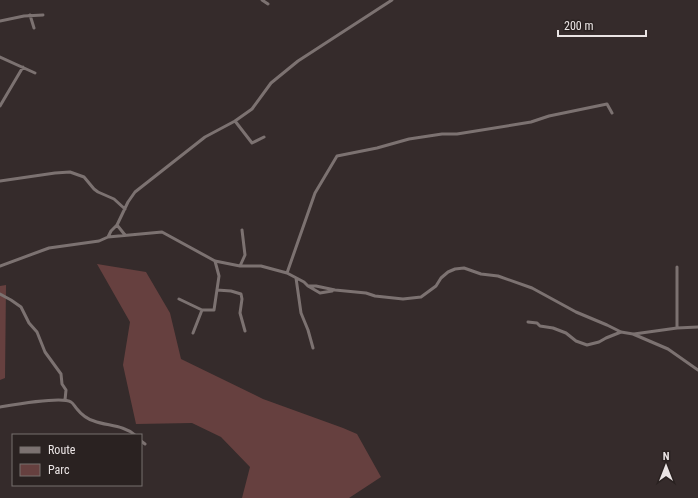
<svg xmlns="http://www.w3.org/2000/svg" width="698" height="498" font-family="'Roboto Condensed',sans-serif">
	<rect width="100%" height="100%" fill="#352b2b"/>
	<path fill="#66403f" d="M97,264L146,272L170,313L181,359L263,399L343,428L357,434L381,477L349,498H242L250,467L221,437L192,423L136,424L123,365L130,322Z
		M6,285L5,378L0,380V286Z"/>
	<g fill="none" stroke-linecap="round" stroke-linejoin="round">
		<path stroke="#7c7271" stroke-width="3" d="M262,0L268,4
			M30,15L34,28
			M0,21L24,16L43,15
			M0,57L35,73
			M0,106L23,67
			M235,121L252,143L264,137
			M0,181L55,173L70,172L84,177L94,189L98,192L114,199L125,209
			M117,225L125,235
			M108,237L162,232L215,261L240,266H261L287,273L304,282L308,286H316L335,290L366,293L375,296L403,299L421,297L436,286L441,278L448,272L455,269L464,268L481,274L498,276L532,288L576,312L607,325L621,332L633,334L668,349L698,370
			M0,266L49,248L99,241L108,237L111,231L117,225L128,202L135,192L205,137L235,121L252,109L271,83L298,61L392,0
			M240,266L245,255L242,230
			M287,273L315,193L337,156L377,148L409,139L442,134H457L531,122L549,116L607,104L612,113
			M296,278L301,313L308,330L313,348
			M308,286L320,293L332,291
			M217,290L231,291L241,294L242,299L240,313L245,331
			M0,294L11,300L21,307L29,323L37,332L45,352L61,374L62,384L66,390L65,400
			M179,299L202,310H214L219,276L215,261
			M528,322L537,323L540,326L553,328L566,333L576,341L587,345L599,342L606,338L621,332
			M677,328V267
			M193,333L202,310
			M634,334L677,328L698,327
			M0,407C12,405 62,396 71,402C73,403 75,407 77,409C81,414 87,419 94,421C107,426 124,425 135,435
			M141,441L145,444"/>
	</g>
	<rect x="12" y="434" width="130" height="52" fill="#2a2221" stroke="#77706f"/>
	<rect x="20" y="447" width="20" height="6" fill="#7c7271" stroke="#77706f"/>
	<text x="48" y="454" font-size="12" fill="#eae4e4">Route</text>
	<rect x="20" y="464" width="20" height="12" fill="#66403f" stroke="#77706f"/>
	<text x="48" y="474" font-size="12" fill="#eae4e4">Parc</text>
	<g transform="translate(666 466)" stroke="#2a2221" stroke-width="3" paint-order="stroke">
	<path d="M0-3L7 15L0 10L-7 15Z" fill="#eae4e4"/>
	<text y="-6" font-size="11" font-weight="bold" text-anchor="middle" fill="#eae4e4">N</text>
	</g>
	<path d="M558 30v6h88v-6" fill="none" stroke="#eae4e4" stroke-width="2"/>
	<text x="564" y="30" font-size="12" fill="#eae4e4" stroke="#2a2221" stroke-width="3" paint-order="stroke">200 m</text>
</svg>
